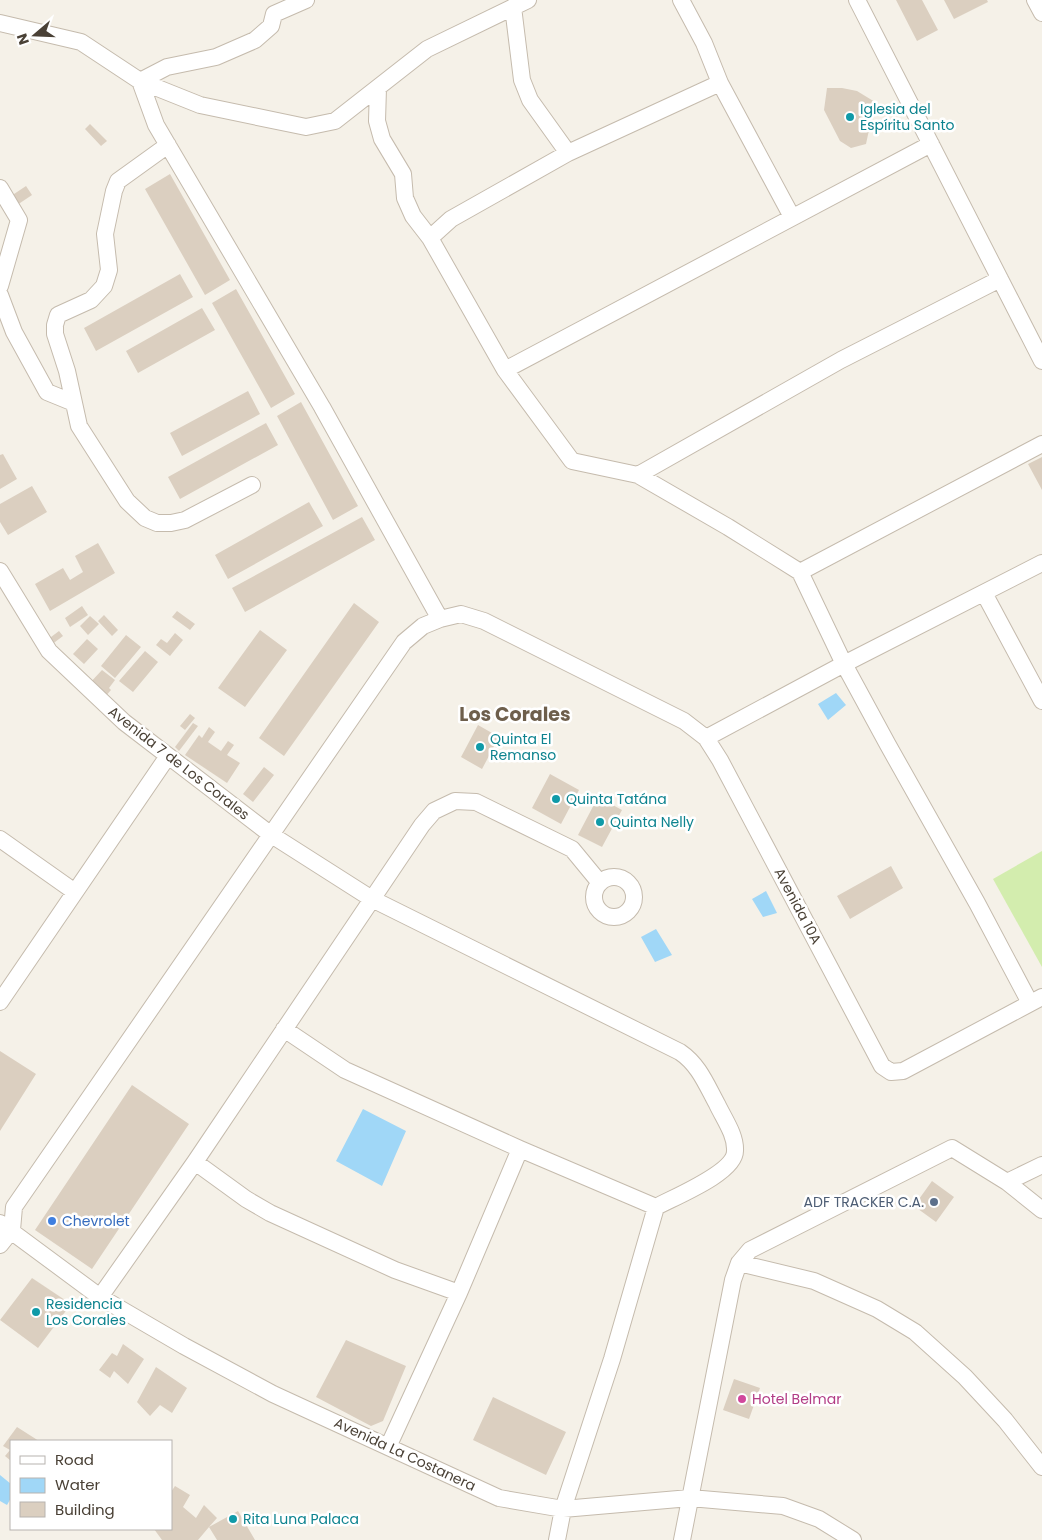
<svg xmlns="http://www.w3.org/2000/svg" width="1042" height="1540" font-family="Poppins,sans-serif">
	<rect width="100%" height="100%" fill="#f5f1e8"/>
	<path fill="#d3edae" d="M1042,851V967L993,879Z"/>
	<path fill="#a0d7f7" d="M836,693L846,705L828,720L818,704Z
		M766,891L777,913L763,917L752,899Z
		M656,929L672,955L655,962L641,937Z
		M363,1109L406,1131L382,1186L336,1161Z
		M0,1475L11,1484V1498L7,1505L0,1501Z"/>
	<path fill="#dbcfc0" d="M896,0H922L938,30L917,41Z
		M944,0H987L988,2L954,19Z
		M827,88H842L857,91L875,102L866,144L851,148L840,141L824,110Z
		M90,124L107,141L101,146L85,129Z
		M170,174L230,280L205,295L145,189Z
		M26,186L32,195L14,207L8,198Z
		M180,274L193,297L96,351L84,328Z
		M236,289L295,394L271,408L212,303Z
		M202,308L215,330L138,373L126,351Z
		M248,391L260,414L182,456L170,433Z
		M301,402L358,506L333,520L277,416Z
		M266,423L278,445L180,499L168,477Z
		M3,454L17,479L0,489V455Z
		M1042,457V490L1028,464Z
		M32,486L47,512L8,535L0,522V504Z
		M309,502L323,526L228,579L215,555Z
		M362,517L375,540L245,612L232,588Z
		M98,543L115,573L50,611L35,584L63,568L70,580L83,572L75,556Z
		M354,603L379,622L284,756L259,738Z
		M82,606L88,615L70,627L65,618Z
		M177,611L195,624L190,630L172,617Z
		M104,615L118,630L112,636L98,621Z
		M90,616L99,624L88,635L80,626Z
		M260,630L287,650L245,707L218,688Z
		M59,631L63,636L51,645L47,640Z
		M175,633L183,640L170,656L156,645L161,639L167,643Z
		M126,635L141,647L115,678L101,666Z
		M87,639L98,649L84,664L73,654Z
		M145,651L158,662L133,692L119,681Z
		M102,670L115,680L109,688L111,690L104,698L88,685Z
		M190,714L195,718L185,730L180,726Z
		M193,723L198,726L179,751L175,747Z
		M478,725L499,737L482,769L461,757Z
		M209,727L215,732L208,742L221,751L228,741L234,745L227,755L240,763L227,783L185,755L199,735L202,738Z
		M264,767L274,775L253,802L243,794Z
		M550,774L579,790L561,824L532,808Z
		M598,797L622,810L602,847L578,835Z
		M891,866L903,888L850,919L837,896Z
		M0,1051L36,1074L0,1131Z
		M132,1085L189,1124L92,1269L35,1230Z
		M932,1181L954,1197L936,1222L914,1206Z
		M32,1278L71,1304L38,1348L0,1320Z
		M346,1340L406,1366L383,1421L371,1426L316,1397Z
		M123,1344L144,1359L128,1384L114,1371L110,1378L99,1370L112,1353L117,1356Z
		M156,1367L187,1388L172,1413L160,1405L150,1416L137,1402Z
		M734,1379L760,1388L749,1419L723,1410Z
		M493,1397L566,1432L546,1475L473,1440Z
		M17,1427L39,1441H11V1461L5,1456L10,1450L3,1446Z
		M175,1486L190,1495L183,1507L196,1518L204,1505L217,1518L209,1527L238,1511L255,1540H217L209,1527L198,1540H162L154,1529H171V1492Z"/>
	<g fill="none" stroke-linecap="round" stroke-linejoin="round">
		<defs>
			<path id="minor" d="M306,0L274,14L271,26L255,40L216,57L167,67L140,81L156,125L322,407L440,619
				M681,0L704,43L720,83L792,217
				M857,0L1042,361
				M1035,0L1042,13
				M513,7L522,80L530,100L568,153
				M0,23L81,42L140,81L200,105L306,127L335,121L427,49L528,0
				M720,83L568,153L451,219L430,238L505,370L572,461L638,475L728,527L800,572L844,664L888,745L977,903L1030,1003
				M378,88L377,121L382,139L403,174L405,198L413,216L430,238
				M168,145L118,181L114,191L105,234L109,270L104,286L91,300L58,315L55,325V334L67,371L79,426L127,501L145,518L157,523H171L185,520L252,485
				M0,188L19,220L0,286
				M0,295L14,332L47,392L74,403
				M505,370L931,144
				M638,475L841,360L1000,279
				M0,571L49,651L124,722L270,834L372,899L680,1052C699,1065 706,1084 717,1104C724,1119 736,1135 735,1151C735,1173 674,1197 656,1207L612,1359L563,1509L557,1540
				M800,572L1042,444
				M984,593L1042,701
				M706,738L844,664L1042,563
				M0,839L75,892
				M594 897a20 20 0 1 1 40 0a20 20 0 1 1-40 0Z
				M0,1002L168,756
				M284,1029L345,1070L520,1149L656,1207
				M195,1162L246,1199L270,1213L395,1270L459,1293
				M1007,1182L1042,1165
				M0,1223L100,1297L184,1346L273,1394L499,1498L563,1509L690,1498L783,1506L819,1519L853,1540
				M0,1245L12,1230L14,1207L404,642L423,626L440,619L461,614L484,621L684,721L706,738L720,760L882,1066L891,1072L903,1071L1042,997
				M739,1263L814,1281L877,1309L915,1332L965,1377L1005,1420L1042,1467
				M100,1297L195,1162L422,825L434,811L455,801L476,802L572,849L600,883
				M388,1447L459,1293L520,1149
				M682,1540L733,1280L739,1263L750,1250L952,1148L1007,1182L1042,1210"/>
		</defs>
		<use href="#minor" stroke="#c5bbad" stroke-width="18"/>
		<use href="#minor" stroke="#fff" stroke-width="16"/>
	</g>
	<g fill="#0f9aa8" stroke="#fff" stroke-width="2">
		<circle cx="850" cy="117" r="5"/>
		<circle cx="480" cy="747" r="5"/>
		<circle cx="556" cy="799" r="5"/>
		<circle cx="600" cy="822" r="5"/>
		<circle cx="36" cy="1312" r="5"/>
		<circle cx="233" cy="1519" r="5"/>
	</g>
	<circle fill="#5c6f8a" stroke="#fff" stroke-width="2" cx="934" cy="1202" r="5"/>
	<circle fill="#3f7fe0" stroke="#fff" stroke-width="2" cx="52" cy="1221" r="5"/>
	<circle fill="#d1479c" stroke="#fff" stroke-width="2" cx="742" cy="1399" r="5"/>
	<g text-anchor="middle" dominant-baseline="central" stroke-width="5" stroke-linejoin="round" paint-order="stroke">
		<g font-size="14" fill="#0d838f" stroke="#fff" text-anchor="start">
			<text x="860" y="109">Iglesia del<tspan x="860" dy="16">Espíritu Santo</tspan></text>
			<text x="490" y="739">Quinta El<tspan x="490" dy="16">Remanso</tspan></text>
			<text x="566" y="799">Quinta Tatána</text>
			<text x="610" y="822">Quinta Nelly</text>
			<text x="46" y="1304">Residencia<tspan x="46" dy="16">Los Corales</tspan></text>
			<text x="243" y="1519">Rita Luna Palaca</text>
		</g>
		<g font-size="14" fill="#4a4136" stroke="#fff">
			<text transform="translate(179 763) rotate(38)">Avenida 7 de Los Corales</text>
			<text transform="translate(798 906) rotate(62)">Avenida 10A</text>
			<text transform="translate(405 1454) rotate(25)">Avenida La Costanera</text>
		</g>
		<g font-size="14" fill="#4e5e75" stroke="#fff" text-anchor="end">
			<text x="924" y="1202">ADF TRACKER C.A.</text>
		</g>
		<g font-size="14" fill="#366cbe" stroke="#fff" text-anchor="start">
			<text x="62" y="1221">Chevrolet</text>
		</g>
		<g font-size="14" fill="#b23c85" stroke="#fff" text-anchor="start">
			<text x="752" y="1399">Hotel Belmar</text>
		</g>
		<g font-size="19" font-weight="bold" fill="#6e5f4c" stroke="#fff">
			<text x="515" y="714">Los Corales</text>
		</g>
	</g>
	<rect x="10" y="1440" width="162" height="90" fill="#ffffff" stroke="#b7b3af"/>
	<rect x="20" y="1456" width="25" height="8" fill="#ffffff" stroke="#b7b3af"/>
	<text x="55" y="1465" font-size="15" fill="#4a4136">Road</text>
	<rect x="20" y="1478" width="25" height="15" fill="#a0d7f7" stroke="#b7b3af"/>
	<text x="55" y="1490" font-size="15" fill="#4a4136">Water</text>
	<rect x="20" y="1502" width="25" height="15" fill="#dbcfc0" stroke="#b7b3af"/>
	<text x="55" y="1515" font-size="15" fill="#4a4136">Building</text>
	<g transform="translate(35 35) rotate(251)" stroke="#ffffff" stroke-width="4" paint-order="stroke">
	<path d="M0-4L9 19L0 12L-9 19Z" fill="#4a4136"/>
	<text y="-8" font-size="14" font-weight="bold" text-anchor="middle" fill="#4a4136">N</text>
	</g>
</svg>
